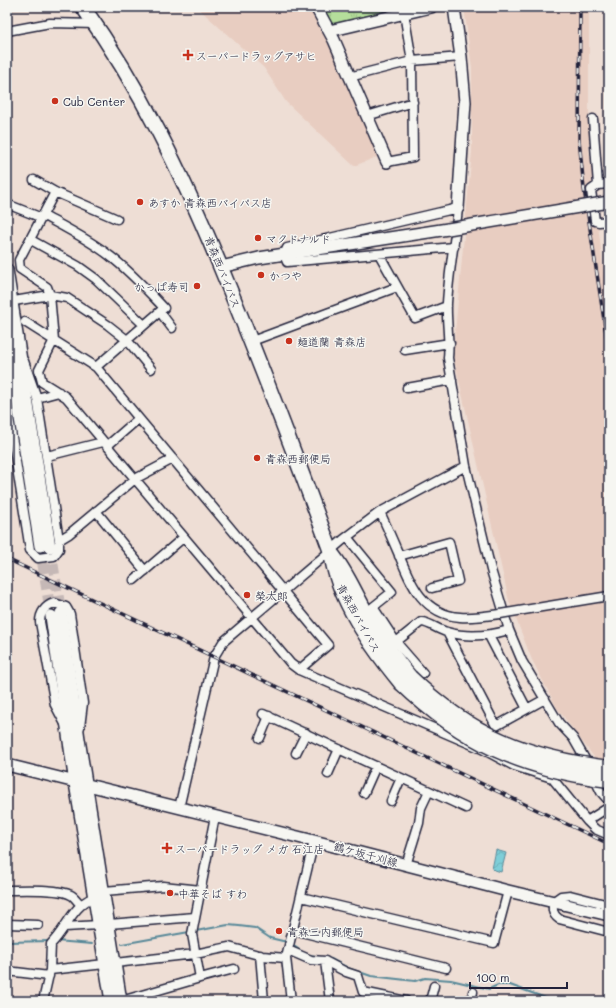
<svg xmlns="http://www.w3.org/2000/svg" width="616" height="1008" font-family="Mali,'Klee One',sans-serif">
	<defs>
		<pattern id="grass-tufts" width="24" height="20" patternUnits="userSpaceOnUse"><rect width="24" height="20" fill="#b5de9b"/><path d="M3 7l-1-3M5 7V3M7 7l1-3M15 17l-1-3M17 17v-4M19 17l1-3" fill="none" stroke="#9bbe86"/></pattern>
		<pattern id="water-waves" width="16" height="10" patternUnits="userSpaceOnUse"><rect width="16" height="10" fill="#7eced8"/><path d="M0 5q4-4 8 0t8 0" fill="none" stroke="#6db1ba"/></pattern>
	</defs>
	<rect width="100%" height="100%" fill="#eeded5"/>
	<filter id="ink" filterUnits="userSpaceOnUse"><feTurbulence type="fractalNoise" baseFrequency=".025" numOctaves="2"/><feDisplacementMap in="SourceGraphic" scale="8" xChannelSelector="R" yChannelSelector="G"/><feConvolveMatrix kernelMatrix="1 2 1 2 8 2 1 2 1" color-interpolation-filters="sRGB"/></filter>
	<g filter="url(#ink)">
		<path fill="#e8cdc1" d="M197,7H309L327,39L382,155L354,166L286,102L264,68Z
			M464,7H589V149L609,317V773L594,757L557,708L532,660L509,601L453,354L472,151V68Z"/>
		<path fill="url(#grass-tufts)" stroke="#6c806b" d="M323,7H399L397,9L336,24L332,23Z"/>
		<path fill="url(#water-waves)" stroke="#598999" d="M496,850L506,853L501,872L492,869Z"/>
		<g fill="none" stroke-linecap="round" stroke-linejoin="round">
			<path stroke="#598999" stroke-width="2" d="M196,931L228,925L239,926L255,928L270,938L287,942
				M56,941L92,944
				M7,942L50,941
				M122,944L189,932
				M291,944L304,953
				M310,955L331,959L348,968L371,976L415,981L425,978L451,980L489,989L498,985H510L554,1001"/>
			<path stroke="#c5b8b6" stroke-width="11" stroke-dasharray="11 5.5" stroke-linecap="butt" d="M40,546L51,616
				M50,547L61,613"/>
			<defs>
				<path id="street" d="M7,31L50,23L96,24
					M349,77L412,61L461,57
					M367,116L413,102
					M593,119L598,185L609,184
					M387,162L413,157L412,61L403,7
					M34,180L55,192L117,219
					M598,185L591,190L595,221L599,222L609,221
					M55,192L19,260L20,269L47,287L50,295L54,340L39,370L42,382L66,397L291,664L299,670L482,749L514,766L552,778L587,821L595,829L609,835
					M7,204L42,218
					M44,216C66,228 90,240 110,256C130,271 147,290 164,308L96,367
					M31,240L78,266L96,279L144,325
					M454,247L287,262L284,255L287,248L458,208C455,240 449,271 447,303C446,322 450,340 448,358L466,466L491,570L509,630L522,661L559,723L573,738L589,766
					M379,254L415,318L447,306
					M8,302L50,295L67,298L108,325L127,340L151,369
					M160,312L172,328
					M25,322L96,367L328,645L299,670
					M252,341L397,287
					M405,350L450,343
					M407,388L452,380
					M37,398L59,392
					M7,402L10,373
					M7,405L30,550L38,558L54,556L59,549V540L37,398L24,361
					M107,446L138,419
					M47,456L103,442
					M96,511L145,571
					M380,512C387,527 393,541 399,555C411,584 423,614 460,617C473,618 486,616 500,614
					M347,537L392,592L373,607L396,642L423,673
					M59,540L69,534L135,479L173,459
					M399,556L449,542L458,581L432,588
					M134,580L184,537
					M447,632L496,726L545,699
					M489,636L527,709
					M396,642L421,622C429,622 438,630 447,632C468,638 488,636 509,630
					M263,714L466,808
					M65,724L55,705L40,622C40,613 45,606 54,603L66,607L70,614L83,703L80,727
					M260,738L269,716
					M296,753L306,733
					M328,774L339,749
					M593,776L601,792L609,801
					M364,793L376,766
					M391,801L401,778
					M179,808L214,657L223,642L343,540L380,512L466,466
					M587,821L609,807
					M406,865L419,823L421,808L429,791
					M7,890C22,890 59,888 71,895C74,896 77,901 80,904
					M104,891L163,886L201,890
					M301,897L494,943L508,891
					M609,905L570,895L561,896L554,901C552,909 552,914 559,919L609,932
					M7,924L38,925
					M109,924L195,917
					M65,927L99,925
					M293,930L446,968
					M288,950L311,960L325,961L330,1001
					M260,955L264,1001
					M325,961L346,972L358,976L363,992L406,1001
					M115,963L195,954L229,947L262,956L286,958
					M50,970L105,964
					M7,971L49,976
					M200,978L234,969
					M43,1001L50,970L51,944C67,928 72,906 94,897
					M121,1001L200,978L192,934L215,816
					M291,1001L286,958L314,841
					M430,1001L434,986
					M471,1001L473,992"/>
				<path id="secondary" d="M316,7L334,40L387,162
					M454,7L461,57L465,102L458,208
					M329,31L431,7
					M221,267L259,258L448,229
					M7,270L50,547
					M7,335L40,546
					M61,613L79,739L121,1001
					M51,616L75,783L111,1001
					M7,765L314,841L508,891L609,915"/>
				<path id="highway" d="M83,7C141,88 183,176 221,268C260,362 296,457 331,552C337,598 372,648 401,683
					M331,553C347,572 355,594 368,616C380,638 394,657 410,677"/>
			</defs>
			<use href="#street" stroke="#22223b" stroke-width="11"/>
			<use href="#secondary" stroke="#22223b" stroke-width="14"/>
			<use href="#highway" stroke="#22223b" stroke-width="17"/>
			<use href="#street" stroke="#f6f6f2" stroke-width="8"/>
			<use href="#secondary" stroke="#f6f6f2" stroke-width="11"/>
			<use href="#highway" stroke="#f6f6f2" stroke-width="14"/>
			<defs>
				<path id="rail" d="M580,7L579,139L584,189L609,353
					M7,559L609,844"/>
			</defs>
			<use href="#rail" stroke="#22223b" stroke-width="3.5"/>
			<use href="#rail" stroke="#f6f6f2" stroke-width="2" stroke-dasharray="6" stroke-linecap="butt"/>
			<defs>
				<path id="street-bridge" d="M500,614L609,596"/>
				<path id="secondary-bridge" d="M448,229L609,202"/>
				<path id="highway-bridge" d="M410,677C470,735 527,758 609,768
					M401,683C463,743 524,769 609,780"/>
			</defs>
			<use href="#street-bridge" stroke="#22223b" stroke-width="11" stroke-linecap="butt"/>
			<use href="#secondary-bridge" stroke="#22223b" stroke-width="14" stroke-linecap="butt"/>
			<use href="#highway-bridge" stroke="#22223b" stroke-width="17" stroke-linecap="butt"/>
			<use href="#street-bridge" stroke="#f6f6f2" stroke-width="8"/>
			<use href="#secondary-bridge" stroke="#f6f6f2" stroke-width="11"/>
			<use href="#highway-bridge" stroke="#f6f6f2" stroke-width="14"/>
		</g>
	</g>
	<g fill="#c8321e" stroke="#f6f6f2" stroke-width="1.5">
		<path d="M186 49h4v4h4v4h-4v4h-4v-4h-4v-4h4z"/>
		<circle cx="55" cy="101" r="4"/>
		<circle cx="140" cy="202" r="4"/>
		<circle cx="258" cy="238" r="4"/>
		<circle cx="261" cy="275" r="4"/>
		<circle cx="197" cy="286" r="4"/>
		<circle cx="289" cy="341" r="4"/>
		<circle cx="257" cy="458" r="4"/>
		<circle cx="247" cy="595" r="4"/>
		<path d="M165 842h4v4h4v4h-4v4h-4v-4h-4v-4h4z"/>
		<circle cx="170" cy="893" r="4"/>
		<circle cx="279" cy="931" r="4"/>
	</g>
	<g text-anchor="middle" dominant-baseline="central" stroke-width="3" stroke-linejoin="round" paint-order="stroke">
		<g font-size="11" fill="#22223b" stroke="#f6f6f2" text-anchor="start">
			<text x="196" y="55">スーパードラッグアサヒ</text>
			<text x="63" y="101">Cub Center</text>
			<text x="148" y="202">あすか 青森西バイパス店</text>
			<text x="266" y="238">マクドナルド</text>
			<text x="269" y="275">かつや</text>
			<text x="189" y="286" text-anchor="end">かっぱ寿司</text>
			<text x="297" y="341">麺道蘭 青森店</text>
			<text x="265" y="458">青森西郵便局</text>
			<text x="255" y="595">榮太郎</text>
			<text x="175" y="848">スーパードラッグ メガ 石江店</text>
			<text x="178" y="893">中華そば すわ</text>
			<text x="287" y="931">青森三内郵便局</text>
		</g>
		<g font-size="11" fill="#22223b" stroke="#f6f6f2">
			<text transform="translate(223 272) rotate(68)">青森西バイパス</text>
			<text transform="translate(359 618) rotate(61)">青森西バイパス</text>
			<text transform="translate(366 854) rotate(15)">鶴ケ坂千刈線</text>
		</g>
	</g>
	<rect width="616" height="1008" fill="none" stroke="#f6f6f2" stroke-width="24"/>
	<rect x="12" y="12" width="592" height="984" fill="none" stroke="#22223b" stroke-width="1.5" filter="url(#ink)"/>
	<path d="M470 982v6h97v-6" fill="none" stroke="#22223b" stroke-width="2"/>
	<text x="476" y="982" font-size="12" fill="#22223b" stroke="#f6f6f2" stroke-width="3" paint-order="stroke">100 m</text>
</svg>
